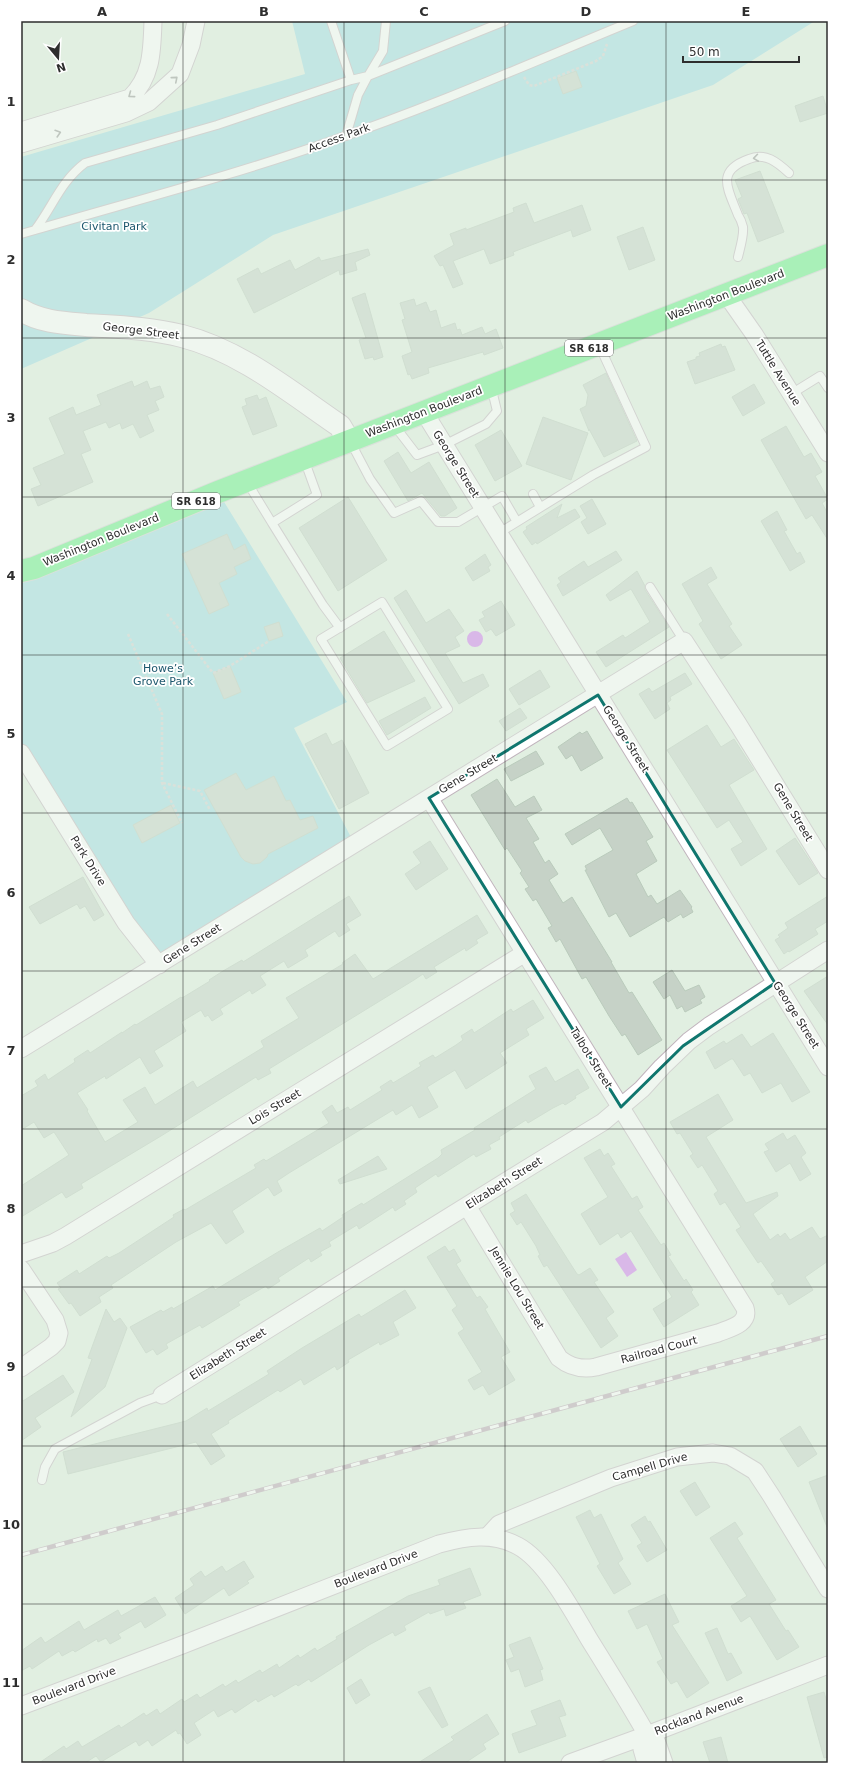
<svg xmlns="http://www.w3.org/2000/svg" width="849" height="1784" font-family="'DejaVu Sans',sans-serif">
	<rect width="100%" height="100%" fill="#e1efe1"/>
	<path fill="#9edbe4" d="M292,21H815L713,85L273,235L149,313L21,369V157L305,74Z
		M218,492L347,702L294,728L354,843L159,965L21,753V576Z"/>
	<path fill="#cf76ef" d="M467 639a8 8 0 1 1 16 0a8 8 0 1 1-16 0Z
		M626,1252L637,1270L627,1277L615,1259Z"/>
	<path fill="#c6d2c7" stroke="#bacbbc" d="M576,71L582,87L563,94L557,78Z
		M823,96L828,113L800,122L795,106Z
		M760,171L784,232L758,242L747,213L744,214L738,199L742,197L735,180Z
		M526,203L534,223L582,205L591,230L573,237L571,230L513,252L514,255L490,264L484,249L453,261L463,284L453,288L443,265L440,266L434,256L454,245L450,234L466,228V230L514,212L513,208Z
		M643,227L655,260L629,270L617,237Z
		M368,249L370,255L355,262L357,270L340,275L339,270L254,313L237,279L258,268L261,274L290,260L295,270L319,257L321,261Z
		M365,293L383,357L374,360L373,357L365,359L359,340L366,338L352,298Z
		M414,299L416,306L426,302L430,312L436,310L441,328L455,323L457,330L460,329L462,335L482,327L485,334L496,329L503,348L484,355L483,352L428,368L429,373L412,379L410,374L408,375L402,356L412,352L402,320L405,319L400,303Z
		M721,344L722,347L725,346L735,370L695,384L687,362L696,359V357L700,356L699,353Z
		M606,373L637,441L604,457L589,429V431L580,409L586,406L588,395L583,385Z
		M132,381L134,387L147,381L150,389L160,386L164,397L155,401L159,410L147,415L154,431L140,438L133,424L122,429L120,423L109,428L106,422L83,431L91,450L81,454L93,482L38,506L31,489L41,485L33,468L65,454L49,418L73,407L76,415L101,405L97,395Z
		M754,384L765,403L743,416L732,397Z
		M257,395L259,400L266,397L277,426L253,435L242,407L247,405L245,399Z
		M543,417L588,433L571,480L526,464Z
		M786,426L804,457L811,453L822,472L815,476L828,499L822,503L828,514V540L812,515L806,519L761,440Z
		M501,430L522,466L495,481L475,445Z
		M398,452L411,473L429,462L457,508L445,516H441L422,493L408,501L384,461Z
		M348,497L387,560L338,591L299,528Z
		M592,499L606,524L588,534L581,522L587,518L580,506Z
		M562,504L557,518L575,509L580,517L537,544L536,542L532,545L523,532L527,529L526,527Z
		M777,511L787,530L784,531L797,554L800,552L805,562L790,571L761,521Z
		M227,534L234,550L245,544L251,559L234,567L237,574L219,583L229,605L209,614L182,554Z
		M616,551L622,560L563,596L557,585L561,582L558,578L584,561L588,567Z
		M485,554L491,565L488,567L490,571L473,581L465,568Z
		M711,567L717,578L707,584L732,624L729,626L742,645L721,659L699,624L703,621L682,584Z
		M637,571L645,586V590L669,627L606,667L596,652L623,635L625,638L650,622L631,589L610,601L606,595Z
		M406,590L426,623L449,609L464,631L455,637L460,646L445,653L463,683L483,674L489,686L459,704L394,598Z
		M501,601L515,625L496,636L491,629L486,632L479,620L485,617L482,612Z
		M279,622L283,636L269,641L264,627Z
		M384,631L415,681L367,703L340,658Z
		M230,666L241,692L224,699L213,673Z
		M540,670L550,687L519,705L509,689Z
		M685,673L692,684L670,697L671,700L667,703L670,709L655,719L639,694L649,688L652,692Z
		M425,697L431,708L387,735L379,721Z
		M520,708L527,718L506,731L499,721Z
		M707,725L721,747L734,739L754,770L729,785L767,849L741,866L731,849L743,842L729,820L717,828L667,750Z
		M587,731L603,758L581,771L572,755L566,759L558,747L580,732L582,734Z
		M326,733L332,745L342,740L369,793L339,809L305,744Z
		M536,751L544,764L511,781L504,769Z
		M236,773L246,790L274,776L286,801L290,800L300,820L313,816L318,828L268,854L267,857L260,863L253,864L245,861L241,857L204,790Z
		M497,779L515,807L534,796L542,810L526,818L539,839L533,842L545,863L549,860L558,874L549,880L563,903L572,897L612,962H611L629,993L632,992L662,1040L638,1055L625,1034L622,1036L609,1016L586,977L582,979L560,939L556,942L548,928L552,926L536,899L533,901L525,889L529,887L520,873L522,871L507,848L505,850L471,795Z
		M627,798L630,803L632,802L653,837L646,841L657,861L636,874L648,897L651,895L657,904L680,890L692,907L691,908L693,912L683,918L681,914L668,922L664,917L630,937L616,913L609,917L585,870H587L585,866L613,850L600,828L572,845L565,834Z
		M171,805L180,823L142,843L133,825Z
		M795,838L818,873L799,885L776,851Z
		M430,841L448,869L416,890L405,874L421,863L413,852Z
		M83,877L104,915L94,921L85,906L80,909L77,904L40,924L29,907Z
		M349,896L361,915L346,924L350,930L339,937L335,931L305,950L308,956L288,968L284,961L260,976L266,985L252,994L250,990L220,1009L223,1014L212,1021L208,1015L205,1017L201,1010L181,1022L186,1031L154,1051L163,1066L150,1074L140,1057L106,1079L105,1076L77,1093L88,1110L87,1111L105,1142L138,1122L123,1100L145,1087L155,1105L193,1081L197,1088L264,1047L261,1041L299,1018L286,998L343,964L342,963L355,954L373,979L477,915L488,933L476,940L478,943L466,951L465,948L434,967L437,972L426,979L423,974L414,980L269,1069L271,1073L258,1080L256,1077L161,1136L81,1184L83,1188L66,1198L62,1192L21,1217V1186L69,1155L54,1132L44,1138L34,1122L21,1130V1096L38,1086L35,1081L45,1074L48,1080L75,1062L74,1059L88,1050L90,1053L122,1032V1033L135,1024L136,1025L181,997L182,998L210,981L209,980L223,971L242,960L243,962Z
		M828,896V921L815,929L818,934L789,952L788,951L784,954L775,940L780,937L778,935L788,928L785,923Z
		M672,970L685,991L699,985L705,997L700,1000L702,1003L685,1012L682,1006L677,1009L670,995L664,999L653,982Z
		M828,976V1025L804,991Z
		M533,1000L544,1018L526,1029L529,1035L500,1053L507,1063L466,1089L455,1070L427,1087L438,1107L419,1118L412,1105L396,1115L393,1110L289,1173L277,1181L282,1191L274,1196L268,1187L232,1211L244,1232L226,1244L211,1223L176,1242L111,1285L113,1288L99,1297L101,1302L80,1316L71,1303L69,1304L58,1289L61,1288L57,1283L77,1270L79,1274L107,1256L109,1258L119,1253L174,1217L173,1215L184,1209L185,1210L256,1168L254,1165L264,1159L266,1161L329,1123L322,1112L332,1105L337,1113L348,1107L350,1110L382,1090L380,1087L391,1080L393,1083L421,1066L419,1063L433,1055L435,1058L456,1045L463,1040L461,1036L472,1029L474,1033L511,1009L513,1012Z
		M773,1033L810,1092L792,1102L781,1083L762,1093L750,1073L744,1076L733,1059H731L715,1069L706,1052L724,1041L726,1044L742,1034L751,1047Z
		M546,1067L555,1082L578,1069L589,1088L575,1096L576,1098L565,1105L563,1103L553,1108L528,1123L526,1120L499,1137L500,1139L489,1145L491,1149L476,1157L474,1154L438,1177L436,1174L415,1188L417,1192L404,1201L406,1204L395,1211L393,1207L359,1229L357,1225L329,1242L331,1246L320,1252L322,1255L311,1262L309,1258L278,1278L280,1281L268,1289L266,1286L238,1302L240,1305L202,1328L200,1325L166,1344L168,1348L157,1355L153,1349L146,1353L130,1327L161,1310L163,1312L172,1307L173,1309L213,1286L215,1290L278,1252L320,1228L322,1231L343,1217L342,1215L362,1203L363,1205L438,1158L442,1154L441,1150L475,1130L474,1128L536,1089L529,1076Z
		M718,1094L733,1120L706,1137L746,1203L777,1192L778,1196L753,1214L770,1240L778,1234L780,1237L785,1233L790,1240L812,1227L820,1239L828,1235V1261L805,1277L813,1290L789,1305L782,1293L778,1295L771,1284L775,1281L761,1261L758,1263L736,1230L741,1227L725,1202L720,1205L714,1194L718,1191L702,1165L698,1168L690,1156L693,1154L680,1133L677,1134L670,1122Z
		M783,1133L787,1140L795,1135L806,1153L801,1157L811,1174L800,1181L790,1163L776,1172L764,1152L769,1150L765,1144Z
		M600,1149L604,1156L608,1153L615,1164L611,1166L632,1199L637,1196L643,1207L638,1210L661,1245L664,1243L671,1255L668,1256L684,1281L686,1279L693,1290L691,1292L699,1305L664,1327L653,1309L672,1297L631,1231L621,1238L618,1233L600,1245L581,1214L608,1197L584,1158Z
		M378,1156L387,1169L340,1184L338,1180Z
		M526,1194L577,1274L579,1275L590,1268L598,1280L594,1282L614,1312L606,1318L618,1336L601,1348L547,1265L544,1267L538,1256L540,1255L536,1246L521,1222L517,1225L510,1214L515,1211L511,1203Z
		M445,1246L449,1252L454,1249L461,1261L456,1264L477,1298L480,1296L488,1307L485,1309L510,1352L501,1357L515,1380L489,1395L483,1385L474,1390L468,1380L482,1372L458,1333L464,1329L452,1310L457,1306L427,1257Z
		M405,1290L416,1308L393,1322L399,1335L380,1345L379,1342L348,1360L349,1362L337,1370L335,1366L304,1385L301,1379L280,1392L278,1390L228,1421L229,1423L211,1434L225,1456L211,1465L196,1442L68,1474L63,1452L186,1421L207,1408L208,1411L269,1374L267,1371L302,1348L359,1314L361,1317Z
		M106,1309L114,1322L120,1318L127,1328L105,1387L71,1417L92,1359L88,1358Z
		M63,1375L74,1392L35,1418L41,1427L21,1441V1398L23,1401Z
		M800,1426L817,1454L798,1467L780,1439Z
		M828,1475V1527H827L809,1482Z
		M695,1482L710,1507L696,1516L680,1491Z
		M590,1510L594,1518L601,1514L623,1559L618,1563L631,1584L614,1594L597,1566L600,1564L576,1517Z
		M645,1516L648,1522L650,1521L667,1550L647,1562L637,1546L642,1543L631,1525Z
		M735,1522L743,1534L737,1538L776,1600L769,1604L786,1631L788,1630L799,1647L777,1660L750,1616L741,1622L731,1606L747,1596L710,1538Z
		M244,1561L254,1577L247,1581L249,1583L229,1596L224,1588L185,1614L175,1598L194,1585L190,1579L201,1571L205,1577L222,1566L226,1572Z
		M470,1568L481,1595L463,1602L466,1608L446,1616L444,1609L430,1614L429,1612L404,1626L406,1630L395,1636L393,1632L369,1645L311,1682L309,1679L298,1686L296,1684L274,1697L272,1694L258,1702L256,1699L235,1713L232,1709L218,1717L214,1710L194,1723L201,1735L187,1744L180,1733L178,1734L176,1730L152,1746L148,1740L139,1746L136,1741L101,1762L96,1756L85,1763H39L64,1746L66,1749L78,1741L82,1747L119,1725L121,1728L144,1713L146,1716L157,1709L160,1714L182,1699L184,1702L197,1694L200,1698L223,1684L225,1687L236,1680L238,1683L260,1670L262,1673L277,1664L279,1668L298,1655L300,1658L315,1648L317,1651L337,1639L336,1637L408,1596L440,1585L438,1580Z
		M665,1594L679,1622L672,1625L709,1683L687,1698L677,1681L671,1684L657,1662L663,1659L647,1624L637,1629L628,1611Z
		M155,1597L166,1615L145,1628L141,1621L118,1634L121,1638L110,1644L106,1638L98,1642L97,1639L75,1652L73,1650L62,1656L59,1651L32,1669L30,1666L21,1671V1651L41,1637L45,1643L79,1621L84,1630L118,1610L121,1616Z
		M717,1628L728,1654L731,1653L742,1673L727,1681L705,1633Z
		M530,1637L543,1669L540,1670L543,1680L525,1687L519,1669L511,1672L506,1660L514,1657L509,1645Z
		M361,1679L370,1695L356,1704L347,1688Z
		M430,1687L448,1725L442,1728L418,1692Z
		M824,1692L828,1706V1757L824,1758L807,1697Z
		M560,1700L566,1715L559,1717L566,1736L519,1753L512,1734L537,1725L531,1711Z
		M487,1714L499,1734L483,1744L486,1749L465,1763H418L454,1740L451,1737Z
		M721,1737L728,1763H710L703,1742Z"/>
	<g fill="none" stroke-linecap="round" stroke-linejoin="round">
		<defs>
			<path id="lane" d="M331,21L351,80
				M505,21L368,76L351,80L217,125L85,163C61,181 53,206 35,230C134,201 234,175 331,141C434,106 533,62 633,21
				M346,136L358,95L368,76L383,51L386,21
				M21,234L35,230
				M738,257C740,248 744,236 743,227C742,223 740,218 738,215C728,189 715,171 749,159C765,152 777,162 789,173
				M791,394L820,376L828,388
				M394,425L417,455L444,445L486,424L497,411L491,386
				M350,441L370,479L394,513L421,501L438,522H458L502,496L517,522
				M247,482L272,523L317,495L304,459
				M533,494L540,507
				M272,523L323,605L340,628
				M499,533L593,475L646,447L599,345
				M650,587L684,641
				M382,602L448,709L387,746L321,639Z
				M42,1480L45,1467L55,1449L140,1403L162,1395"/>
			<path id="street" d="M21,131L130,98C152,77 152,51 153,21
				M21,144L126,113L149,102L180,74L191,45L196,21
				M726,294L754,334L828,453
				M424,412L828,1067
				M21,753L126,923L159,965
				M429,798L745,1308C750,1324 730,1328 718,1333L596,1367C581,1370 570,1367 559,1358L467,1206
				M21,1049L684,641L738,724L828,870
				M21,1254L53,1243L66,1236L525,953
				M21,1269L55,1320L59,1333L57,1341L51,1347L21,1368
				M162,1395L531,1166L603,1122L642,1089L662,1067L689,1041L709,1026L828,950
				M488,1536L499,1524L611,1478L677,1457L713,1453L730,1456L755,1471L772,1497L828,1589
				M21,1706L182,1645L439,1544C466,1537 492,1532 518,1546C546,1561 573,1612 589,1639C609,1671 629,1703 647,1735L657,1743L664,1763
				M570,1763L647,1735L828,1665
				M646,1763L642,1749L647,1735"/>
			<path id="secondary" d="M21,310C41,322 63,323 86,325C118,327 151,328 182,336C241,351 290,392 340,426L349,441"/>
			<path id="primary" d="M21,571L34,568L218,492L828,255"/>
		</defs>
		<use href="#lane" stroke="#c1b4bd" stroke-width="10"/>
		<use href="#street" stroke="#c1b4bd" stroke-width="19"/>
		<use href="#secondary" stroke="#c1b4bd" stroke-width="24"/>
		<use href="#primary" stroke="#d1d1d1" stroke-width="24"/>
		<path stroke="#d1d1d1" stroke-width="2.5" stroke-dasharray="3 2" stroke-linecap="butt" d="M524,77L529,85L534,86L596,61L603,56L607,44
			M167,614L213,673L230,666L269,641
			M128,634L162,714V783L182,823
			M163,783L200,791L210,810"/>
		<use href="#lane" stroke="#fff" stroke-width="8"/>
		<use href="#street" stroke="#fff" stroke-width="17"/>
		<use href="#secondary" stroke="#fff" stroke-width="22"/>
		<use href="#primary" stroke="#64f186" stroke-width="22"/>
		<defs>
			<path id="rail" d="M21,1555L828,1336"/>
		</defs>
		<use href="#rail" stroke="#b8a3b1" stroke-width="4.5"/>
		<use href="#rail" stroke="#fff" stroke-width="3" stroke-dasharray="9" stroke-linecap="butt"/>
	</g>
	<defs><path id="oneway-chevron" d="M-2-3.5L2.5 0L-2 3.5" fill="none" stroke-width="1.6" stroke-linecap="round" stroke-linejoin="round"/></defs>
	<g stroke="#969696">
		<use href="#oneway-chevron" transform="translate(175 79) rotate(-41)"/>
		<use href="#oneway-chevron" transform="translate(131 95) rotate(144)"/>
		<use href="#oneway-chevron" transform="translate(58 133) rotate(-17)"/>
		<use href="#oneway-chevron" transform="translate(756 158) rotate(172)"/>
	</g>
	<path d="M0 0H849V1784H0ZM598,695L775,983L683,1046L621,1107L429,798Z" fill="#e1efe1" fill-opacity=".55" fill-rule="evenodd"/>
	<path fill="none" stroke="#0f766e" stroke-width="3" stroke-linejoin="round" d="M598,695L775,983L683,1046L621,1107L429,798Z"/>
	<path fill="none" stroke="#2e2e2e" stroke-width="1" stroke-opacity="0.55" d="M183,21V1763M344,21V1763M505,21V1763M666,21V1763M21,180H828M21,338H828M21,497H828M21,655H828M21,813H828M21,971H828M21,1129H828M21,1287H828M21,1446H828M21,1604H828"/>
	<g text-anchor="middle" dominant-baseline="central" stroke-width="3.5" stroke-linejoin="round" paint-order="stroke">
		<g fill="#fff" stroke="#6d6d6d" stroke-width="1">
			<rect x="565" y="340" width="48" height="16" rx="3"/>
			<rect x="172" y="493" width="48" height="16" rx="3"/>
		</g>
		<g font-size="10" font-weight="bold" fill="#2e2e2e">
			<text x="589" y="348">SR 618</text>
			<text x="196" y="501">SR 618</text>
		</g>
		<g font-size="11" fill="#2e2e2e" stroke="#fff">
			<text transform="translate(339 138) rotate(-20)">Access Park</text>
			<text transform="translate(726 295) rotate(-21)">Washington Boulevard</text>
			<text transform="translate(141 331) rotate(7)">George Street</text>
			<text transform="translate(778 373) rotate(58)">Tuttle Avenue</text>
			<text transform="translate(424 412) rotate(-21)">Washington Boulevard</text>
			<text transform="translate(456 464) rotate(58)">George Street</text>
			<text transform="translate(101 540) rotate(-22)">Washington Boulevard</text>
			<text transform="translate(626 739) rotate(58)">George Street</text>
			<text transform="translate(468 774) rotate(-31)">Gene Street</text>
			<text transform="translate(793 812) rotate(59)">Gene Street</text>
			<text transform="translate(88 861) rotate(58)">Park Drive</text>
			<text transform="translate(192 944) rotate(-32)">Gene Street</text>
			<text transform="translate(796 1015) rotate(58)">George Street</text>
			<text transform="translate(591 1058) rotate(58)">Talbot Street</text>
			<text transform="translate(275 1107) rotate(-31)">Lois Street</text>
			<text transform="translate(504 1183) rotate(-32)">Elizabeth Street</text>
			<text transform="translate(517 1288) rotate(59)">Jennie Lou Street</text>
			<text transform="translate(659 1350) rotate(-15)">Railroad Court</text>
			<text transform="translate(228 1354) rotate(-32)">Elizabeth Street</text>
			<text transform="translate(650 1467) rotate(-16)">Campell Drive</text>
			<text transform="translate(376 1569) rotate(-21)">Boulevard Drive</text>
			<text transform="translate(74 1686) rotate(-21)">Boulevard Drive</text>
			<text transform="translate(699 1715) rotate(-21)">Rockland Avenue</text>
		</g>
		<g font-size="11" fill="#1c576d" stroke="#fff">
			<text x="114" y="226">Civitan Park</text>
			<text x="163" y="668">Howe’s<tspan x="163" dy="13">Grove Park</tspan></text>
		</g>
	</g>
	<rect width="849" height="1784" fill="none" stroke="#ffffff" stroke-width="44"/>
	<g transform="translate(58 58) rotate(162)" stroke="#ffffff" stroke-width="3" paint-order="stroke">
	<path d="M0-3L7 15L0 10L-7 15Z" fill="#2e2e2e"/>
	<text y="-6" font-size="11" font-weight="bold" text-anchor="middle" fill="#2e2e2e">N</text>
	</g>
	<path d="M683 56v6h116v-6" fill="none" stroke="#2e2e2e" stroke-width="2"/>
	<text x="689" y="56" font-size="12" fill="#2e2e2e" stroke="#ffffff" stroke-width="3" paint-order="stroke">50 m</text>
	<rect x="22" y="22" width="805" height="1740" fill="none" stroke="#2e2e2e" stroke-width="1.5"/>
	<g font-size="13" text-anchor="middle" font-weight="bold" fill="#2e2e2e">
		<text x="102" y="16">A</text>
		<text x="264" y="16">B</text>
		<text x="424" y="16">C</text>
		<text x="586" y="16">D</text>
		<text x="746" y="16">E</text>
		<text x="11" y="106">1</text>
		<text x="11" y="264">2</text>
		<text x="11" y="422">3</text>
		<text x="11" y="580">4</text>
		<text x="11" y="738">5</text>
		<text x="11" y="897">6</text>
		<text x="11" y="1055">7</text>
		<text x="11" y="1213">8</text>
		<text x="11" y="1371">9</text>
		<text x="11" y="1529">10</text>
		<text x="11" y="1687">11</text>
	</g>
</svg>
